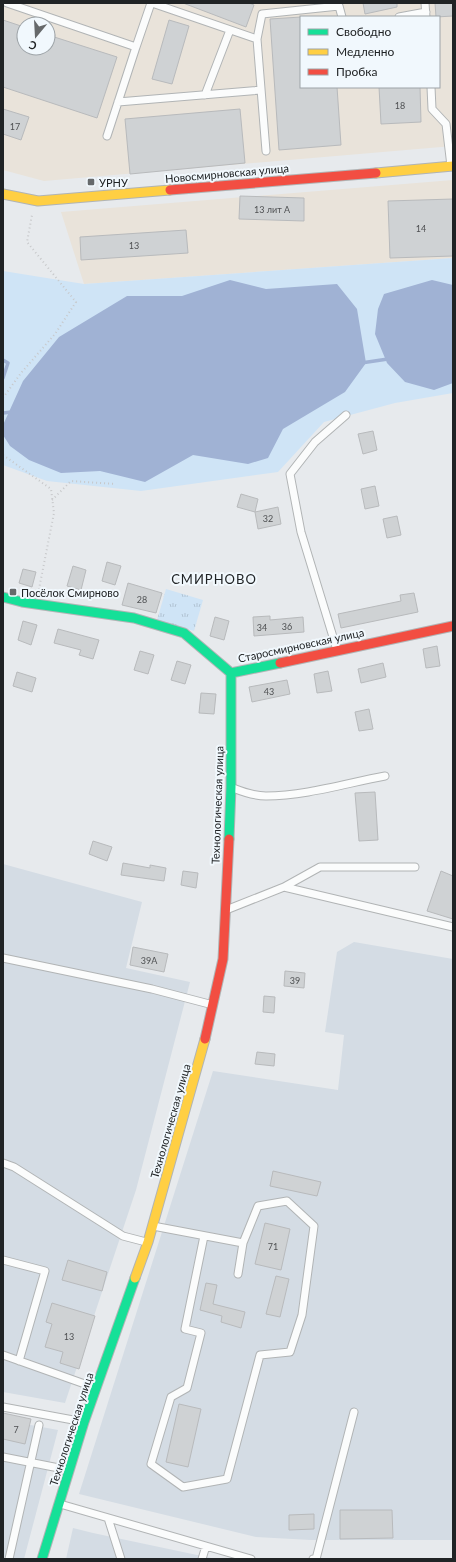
<svg xmlns="http://www.w3.org/2000/svg" width="456" height="1562" font-family="Lato,sans-serif">
	<defs>
		<pattern id="park-tufts" width="24" height="20" patternUnits="userSpaceOnUse"><rect width="24" height="20" fill="#cfe4f6"/><path d="M3 7l-1-3M5 7V3M7 7l1-3M15 17l-1-3M17 17v-4M19 17l1-3" fill="none" stroke="#b1c3d3"/></pattern>
	</defs>
	<rect width="100%" height="100%" fill="#e7eaed"/>
	<path fill="#d4dce4" d="M3,864L142,902L126,968L190,982L136,1190L65,1403L3,1392Z
		M354,942L453,959V1540H311L256,1537L79,1494L213,1071L338,1090L344,1035L325,1032L337,952Z
		M3,1420L58,1430L24,1559H3Z
		M73,1528L93,1533L216,1559H66Z"/>
	<path fill="#e9e3da" fill-rule="evenodd" d="M3,3H453V146L44,181L3,170ZM301,17H439V87H301ZM24,24H48V48H24Z
		M453,180V258L84,284L61,212Z"/>
	<path fill="#cfe4f6" d="M453,258V393L395,403L324,422L278,472L141,491L47,481L3,465V271L84,284Z"/>
	<path fill="url(#park-tufts)" d="M166,589L203,600L194,631L157,620Z"/>
	<path fill="#a0b2d4" d="M230,280L266,289L337,284L357,309L366,363L345,392L283,429L268,458L248,464L193,455L145,482L100,471L61,473L29,460L10,446L3,435V425L23,381L59,337L127,296H182Z
		M432,280L453,285V383L434,390L405,382L387,363L375,334L378,309L384,294Z"/>
	<g fill="none" stroke-linecap="round" stroke-linejoin="round">
		<path stroke="#a0b2d4" stroke-width="3.5" d="M3,360L8,363L3,378
			M361,363L388,359
			M3,413L12,412"/>
	</g>
	<path fill="#cfd2d4" stroke="#b8babc" d="M183,3H249L254,5L246,27Z
		M363,3H397V7L365,14Z
		M435,3H453V16L436,17Z
		M301,17V87H337L341,145L279,150L270,19Z
		M3,20L24,27V48H48V35L117,57L97,118L3,87Z
		M169,20L189,26L172,84L152,79Z
		M379,87H420L421,122L381,124Z
		M3,109L29,117L21,140L3,134Z
		M240,109L245,163L130,174L125,119Z
		M240,196L304,198V221L239,219Z
		M453,199V256L390,258L388,201Z
		M186,230L188,253L81,260L80,237Z
		M373,431L377,450L363,454L358,434Z
		M375,486L379,506L365,509L361,489Z
		M241,494L258,499L255,512L237,507Z
		M278,507L281,524L258,529L255,512Z
		M397,516L401,535L387,538L383,519Z
		M107,562L121,566L115,585L102,581Z
		M73,566L86,570L81,590L67,586Z
		M23,569L36,572L32,587L19,583Z
		M128,583L162,593L156,613L122,605Z
		M414,593L418,612L341,628L338,614L401,601L400,595Z
		M270,616V620L303,617L304,632L254,636L253,617Z
		M215,617L229,621L224,640L210,636Z
		M23,621L37,625L31,645L18,640Z
		M58,629L99,640L93,659L79,655L81,650L54,643Z
		M437,646L440,666L426,668L423,649Z
		M140,651L154,655L148,674L134,670Z
		M177,661L191,665L185,684L171,680Z
		M383,663L386,677L361,683L358,669Z
		M328,671L332,691L317,693L314,674Z
		M17,672L36,678L32,692L13,686Z
		M287,680L290,694L252,702L249,687Z
		M201,693L216,694L214,714L199,713Z
		M369,709L373,729L359,731L355,712Z
		M375,792L378,840L359,841L355,793Z
		M93,841L112,847L107,861L89,854Z
		M123,863L150,868V865L166,868L164,881L121,875Z
		M183,871L198,873L196,888L181,885Z
		M441,871L453,876V919L427,911Z
		M133,947L168,954L164,972L130,965Z
		M285,971L305,973L304,988L284,986Z
		M264,996L275,997L274,1013L263,1012Z
		M257,1052L275,1054L274,1066L255,1064Z
		M273,1171L321,1182L317,1196L270,1186Z
		M265,1223L290,1229L281,1270L255,1264Z
		M68,1260L107,1272L102,1291L62,1280Z
		M276,1276L289,1279L280,1317L266,1314Z
		M206,1283L217,1285L213,1304L245,1312L241,1328L221,1322L222,1316L200,1310Z
		M52,1303L95,1316L79,1369L60,1363L63,1352L45,1347L52,1324L46,1322Z
		M179,1404L201,1409L188,1467L166,1462Z
		M3,1413L31,1419L25,1444L3,1439Z
		M340,1510H392L393,1538L340,1539Z
		M314,1514V1529L289,1530V1515Z"/>
	<g fill="none" stroke-linecap="round" stroke-linejoin="round">
		<defs>
			<path id="lane" d="M7,3L136,47L151,3
				M152,3L257,39L266,151
				M425,3L426,17
				M399,17L426,12
				M257,39L262,14L339,6L342,17
				M431,87L432,109L446,124L451,166
				M205,95L230,30
				M118,102L261,90
				M107,136L136,47
				M337,650L301,532L290,474L315,442L346,415
				M233,788C243,792 254,796 266,796C305,796 347,783 385,776
				M284,887L320,867H415
				M226,910L284,887L453,927
				M3,958L152,989L213,1005
				M3,1163L14,1167L123,1236L146,1242
				M153,1226L243,1243L258,1206L287,1201L314,1226L302,1315L290,1352L260,1355L227,1479L183,1487L151,1464L171,1397L187,1388L201,1333L185,1329L204,1236
				M3,1260L45,1271L19,1361
				M238,1274L243,1243
				M3,1355L96,1388
				M3,1407L84,1422
				M3,1457L69,1470
				M60,1504L251,1559
				M108,1518L121,1559
				M9,1559L39,1425
				M202,1559L206,1546
				M313,1559H316L354,1412"/>
			<path id="fast" d="M3,597L22,602L134,618L184,633L231,673L280,663
				M229,839L231,787V673
				M42,1559L84,1422L135,1278"/>
			<path id="slow" d="M376,173L453,166
				M3,194L38,201L170,190
				M135,1278L148,1242L205,1039"/>
			<path id="jam" d="M170,190L376,173
				M280,663L453,626
				M205,1039L223,959L229,839"/>
		</defs>
		<use href="#lane" stroke="#b1b4b5" stroke-width="9"/>
		<use href="#fast" stroke="#b1b4b5" stroke-width="11"/>
		<use href="#slow" stroke="#b1b4b5" stroke-width="11"/>
		<use href="#jam" stroke="#b1b4b5" stroke-width="11"/>
		<path stroke="#c7c8ca" stroke-width="2" stroke-dasharray="1 3" stroke-linecap="butt" d="M3,398L21,373L55,334L76,302L27,242L32,215
			M3,455L51,489L54,513L39,589
			M52,500L71,481L116,484"/>
		<use href="#lane" stroke="#fbfcfc" stroke-width="7"/>
		<use href="#fast" stroke="#16e098" stroke-width="9"/>
		<use href="#slow" stroke="#ffcf43" stroke-width="9"/>
		<use href="#jam" stroke="#f24e42" stroke-width="9"/>
	</g>
	<g fill="#66696b" stroke="#f1f8fd" stroke-width="1.5">
		<rect x="87" y="178" width="8" height="8" rx="2"/>
		<rect x="9" y="588" width="8" height="8" rx="2"/>
	</g>
	<g text-anchor="middle" dominant-baseline="central" stroke-width="4" stroke-linejoin="round" paint-order="stroke">
		<g font-size="9" fill="#4e5052">
			<text x="400" y="105">18</text>
			<text x="15" y="126">17</text>
			<text x="272" y="209">13 лит А</text>
			<text x="421" y="228">14</text>
			<text x="134" y="245">13</text>
			<text x="268" y="518">32</text>
			<text x="142" y="599">28</text>
			<text x="287" y="626">36</text>
			<text x="262" y="627">34</text>
			<text x="269" y="691">43</text>
			<text x="149" y="960">39А</text>
			<text x="295" y="980">39</text>
			<text x="273" y="1246">71</text>
			<text x="69" y="1336">13</text>
			<text x="16" y="1429">7</text>
		</g>
		<g font-size="11" fill="#202325" stroke="#f1f8fd">
			<text transform="translate(227 173) rotate(-5)">Новосмирновская улица</text>
			<text transform="translate(301 645) rotate(-12)">Старосмирновская улица</text>
			<text transform="translate(217 805) rotate(-88)">Технологическая улица</text>
			<text transform="translate(170 1121) rotate(-74)">Технологическая улица</text>
			<text transform="translate(71 1429) rotate(-72)">Технологическая улица</text>
		</g>
		<g font-size="11" fill="#202325" stroke="#f1f8fd" text-anchor="start">
			<text x="99" y="182">УРНУ</text>
			<text x="21" y="592">Посёлок Смирново</text>
		</g>
		<g font-size="13" letter-spacing="1" fill="#202325" stroke="#f1f8fd">
			<text x="214" y="579">СМИРНОВО</text>
		</g>
	</g>
	<rect width="456" height="1562" fill="none" stroke="#202325" stroke-width="8"/>
	<rect x="300" y="16" width="140" height="72" fill="#f1f8fd" stroke="#9da3a7"/>
	<rect x="308" y="29" width="20" height="6" fill="#16e098" stroke="#9da3a7"/>
	<text x="336" y="36" font-size="12" fill="#202325">Свободно</text>
	<rect x="308" y="49" width="20" height="6" fill="#ffcf43" stroke="#9da3a7"/>
	<text x="336" y="56" font-size="12" fill="#202325">Медленно</text>
	<rect x="308" y="69" width="20" height="6" fill="#f24e42" stroke="#9da3a7"/>
	<text x="336" y="76" font-size="12" fill="#202325">Пробка</text>
	<g transform="translate(36 36) rotate(198)"><circle r="19" fill="#f1f8fd" stroke="#9da3a7"/>
	<path d="M0-3L7 15L0 10L-7 15Z" fill="#66696b"/>
	<text y="-6" font-size="11" font-weight="bold" text-anchor="middle" fill="#202325">С</text>
	</g>
</svg>
